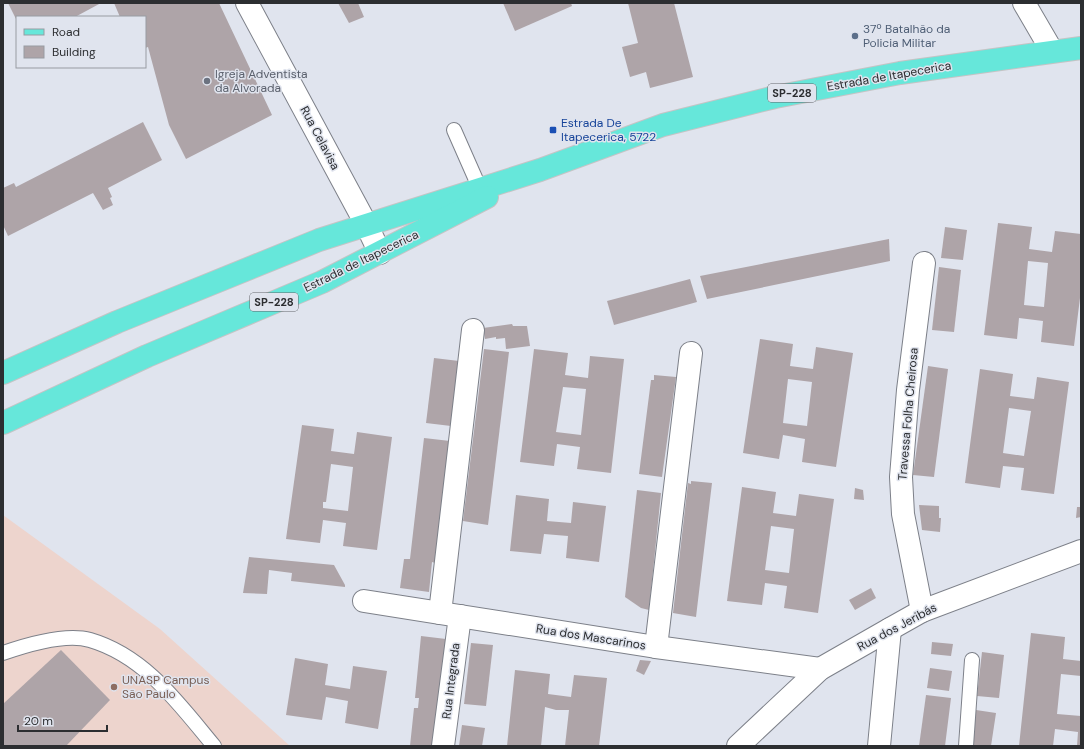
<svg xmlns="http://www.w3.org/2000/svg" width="1084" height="749" font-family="'DM Sans',sans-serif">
  <rect width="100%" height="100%" fill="#e0e4ee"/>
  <polygon fill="#edd4cd" points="3,515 160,629 290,746 3,746"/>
  <g fill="#aea4a8" fill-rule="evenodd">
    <polygon points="8,3 101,3 75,17 17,17 17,21"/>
    <polygon points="114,3 219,3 272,115 186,159 169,125 148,47 145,48 145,17 120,17"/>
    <polygon points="338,3 358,3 364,17 349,23"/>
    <polygon points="503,3 571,3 572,6 515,31"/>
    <polygon points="628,3 674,3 693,77 650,88 646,72 630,77 622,47 638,43"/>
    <polygon points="143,122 162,160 108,188 112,197 110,198 113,205 103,210 93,193 8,236 3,225 3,188 14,183 16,187"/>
    <path d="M 998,223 L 1032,227 L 1029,249 L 1052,252 L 1055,231 L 1081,234 L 1081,290 L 1074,346 L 1041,342 L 1043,321 L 1019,318 L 1017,339 L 984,335 ZM 1028,261 L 1048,263 L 1044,307 L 1024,305 Z"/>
    <polygon points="945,227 967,230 963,260 941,258"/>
    <polygon points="889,239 890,261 707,299 700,276"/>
    <polygon points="939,267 961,270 954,332 932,330"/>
    <polygon points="690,279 697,302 614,325 607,301"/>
    <polygon points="512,324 513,326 527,326 530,346 506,349 505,338 496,339 496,337 485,339 483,328"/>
    <path d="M 760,339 L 793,344 L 790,366 L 813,369 L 816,347 L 853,353 L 836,467 L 802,462 L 805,439 L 783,435 L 779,459 L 743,453 ZM 788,379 L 812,382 L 807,426 L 783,423 Z"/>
    <polygon points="484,349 509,352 488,525 463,521"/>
    <path d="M 534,349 L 568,353 L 565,375 L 588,378 L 590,356 L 624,359 L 611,473 L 577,469 L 580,447 L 557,444 L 554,466 L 520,462 ZM 563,387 L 586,389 L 581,435 L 556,432 Z"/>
    <polygon points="434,358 459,361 451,426 426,423"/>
    <polygon points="928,366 948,369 934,477 913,475"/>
    <path d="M 980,369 L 1013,374 L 1010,396 L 1034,399 L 1037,377 L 1069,382 L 1054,494 L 1021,490 L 1024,468 L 1003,466 L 1000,488 L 965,483 ZM 1009,408 L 1031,411 L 1024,456 L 1003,453 Z"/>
    <polygon points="654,375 676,377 662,477 639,474 651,380 654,380"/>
    <path d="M 302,425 L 334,429 L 331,451 L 354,454 L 357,432 L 392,437 L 377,550 L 343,546 L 346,523 L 323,520 L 320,543 L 286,539 ZM 331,464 L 353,467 L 348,511 L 323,508 L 323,502 L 326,502 Z"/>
    <polygon points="424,438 450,441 435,563 432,562 429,592 400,588 404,559 410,559"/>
    <polygon points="691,481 712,483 696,617 673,613 688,483 691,484"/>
    <path d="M 742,487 L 776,492 L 773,513 L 796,516 L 799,494 L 834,499 L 818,613 L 784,608 L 787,586 L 765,583 L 762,605 L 727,601 ZM 771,526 L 794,529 L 789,573 L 765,570 Z"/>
    <polygon points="855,488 863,490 864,500 854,499"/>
    <polygon points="637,490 661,493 649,610 641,608 625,597"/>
    <polygon points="516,495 549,499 547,521 571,523 573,502 606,506 599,562 566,558 568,536 544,534 541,554 510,551"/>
    <polygon points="919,505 939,506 939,518 941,518 940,532 922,530"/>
    <polygon points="1077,507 1081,507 1081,517 1076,518"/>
    <polygon points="249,557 334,565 345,585 345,587 291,581 292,573 269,570 267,594 243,593"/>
    <polygon points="871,588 876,598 855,610 849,600"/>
    <polygon points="1031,633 1065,637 1063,659 1081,661 1081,676 1061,674 1057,714 1081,716 1081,746 1077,746 1078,732 1055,729 1053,746 1019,746"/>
    <polygon points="421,636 446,639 436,746 410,746 414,708 418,708 419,698 415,698"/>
    <polygon points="932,642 953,644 951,656 931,654"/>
    <polygon points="471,643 493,645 486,706 464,704"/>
    <polygon points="61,650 110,700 66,746 3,746 3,704"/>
    <polygon points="982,652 1004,655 999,698 977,696"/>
    <polygon points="295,658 328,664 325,685 350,689 353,666 387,671 378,729 345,723 348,701 326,697 322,720 286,715"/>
    <polygon points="640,660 651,661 644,675 636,671"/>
    <polygon points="930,668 952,671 949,691 927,688"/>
    <polygon points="515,670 550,674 548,694 571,697 574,675 607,678 599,746 565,746 569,710 556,710 545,707 541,746 507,746"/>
    <polygon points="926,695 951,698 945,746 919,746"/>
    <polygon points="976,710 996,713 991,746 972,746"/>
    <polygon points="462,725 485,728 482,746 459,746"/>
  </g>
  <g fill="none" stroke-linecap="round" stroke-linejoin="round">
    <defs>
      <g id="service">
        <polyline points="454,130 480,189"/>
        <path d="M 3,653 C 26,645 66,633 90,640 C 145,656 179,704 214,746"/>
        <polyline points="966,746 972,660"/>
      </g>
      <g id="minor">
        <polyline points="247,3 366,224 380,253"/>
        <polyline points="1024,3 1052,51"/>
        <polyline points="364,601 656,647 820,669"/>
        <polyline points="922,611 903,514 901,477 908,390 924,263"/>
        <polyline points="440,613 473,330"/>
        <polyline points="656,647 691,353"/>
        <polyline points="443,746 460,616"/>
        <polyline points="738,746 820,669 890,629 922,611 1081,551"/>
        <polyline points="879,746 890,629"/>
      </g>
      <g id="primary">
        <polyline points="3,373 117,322 319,240 540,170 663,125 775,97 900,73 1081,48"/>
        <polyline points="3,423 147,356 322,282 487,197"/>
      </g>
    </defs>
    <use href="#service" stroke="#7d8089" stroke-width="16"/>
    <use href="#minor" stroke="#7d8089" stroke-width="24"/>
    <use href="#primary" stroke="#c4c4c5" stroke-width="24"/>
    <use href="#service" stroke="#fff" stroke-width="14"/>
    <use href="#minor" stroke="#fff" stroke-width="22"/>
    <use href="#primary" stroke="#66e7da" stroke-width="22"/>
  </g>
  <circle fill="#5c6f8a" stroke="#e0e4ee" stroke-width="1.5" cx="855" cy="36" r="4"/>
  <circle fill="#6b7280" stroke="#e0e4ee" stroke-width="1.5" cx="207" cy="81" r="4"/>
  <rect fill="#1a4fb4" stroke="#e0e4ee" stroke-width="1.5" x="549" y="126" width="8" height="8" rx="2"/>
  <circle fill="#8d6e63" stroke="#e0e4ee" stroke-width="1.5" cx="114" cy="687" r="4"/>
  <g text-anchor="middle" stroke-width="3" stroke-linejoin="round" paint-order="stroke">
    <g fill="#e0e4ee" stroke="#62656a" stroke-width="1">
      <rect x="768" y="84" width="48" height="18" rx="3"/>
      <rect x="250" y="293" width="48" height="18" rx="3"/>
    </g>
    <g font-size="11" font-weight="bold" fill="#2c2e31">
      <text x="792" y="97">SP-228</text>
      <text x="274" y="306">SP-228</text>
    </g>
    <g font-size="12" fill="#4e5e75" stroke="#e0e4ee" text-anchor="start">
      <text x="863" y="33">37º Batalhão da<tspan x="863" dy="14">Policia Militar</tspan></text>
    </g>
    <g font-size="12" fill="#5b616d" stroke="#e0e4ee" text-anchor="start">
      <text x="215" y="78">Igreja Adventista<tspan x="215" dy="14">da Alvorada</tspan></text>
    </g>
    <g font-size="12" fill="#2c2e31" stroke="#e0e4ee">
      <text transform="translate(889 76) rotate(-10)" y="4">Estrada de Itapecerica</text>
      <text transform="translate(320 138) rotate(62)" y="4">Rua Celavisa</text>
      <text transform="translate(361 261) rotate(-26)" y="4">Estrada de Itapecerica</text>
      <text transform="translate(908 414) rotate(-85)" y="4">Travessa Folha Cheirosa</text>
      <text transform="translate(897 627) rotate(-28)" y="4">Rua dos Jeribás</text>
      <text transform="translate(591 637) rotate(9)" y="4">Rua dos Mascarinos</text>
      <text transform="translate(451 681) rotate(-83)" y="4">Rua Integrada</text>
    </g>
    <g font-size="12" fill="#164399" stroke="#e0e4ee" text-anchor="start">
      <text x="561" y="127">Estrada De<tspan x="561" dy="14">Itapecerica, 5722</tspan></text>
    </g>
    <g font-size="12" fill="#785e54" stroke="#e0e4ee" text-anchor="start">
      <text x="122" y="684">UNASP Campus<tspan x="122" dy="14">São Paulo</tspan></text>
    </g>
  </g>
  <rect width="1084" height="749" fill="none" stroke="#2c2e31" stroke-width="8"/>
  <rect x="16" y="16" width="130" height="52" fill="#e0e4ee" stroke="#989ba2"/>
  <rect x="24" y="29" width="20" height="6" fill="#66e7da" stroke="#989ba2"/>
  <text x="52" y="36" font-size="12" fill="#2c2e31">Road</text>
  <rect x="24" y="46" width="20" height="12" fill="#aea4a8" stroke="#989ba2"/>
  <text x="52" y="56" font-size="12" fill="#2c2e31">Building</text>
  <path d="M18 725v6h89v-6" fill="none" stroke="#2c2e31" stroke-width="2"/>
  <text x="24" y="725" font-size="12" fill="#2c2e31" stroke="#e0e4ee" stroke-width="3" paint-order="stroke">20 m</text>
</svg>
